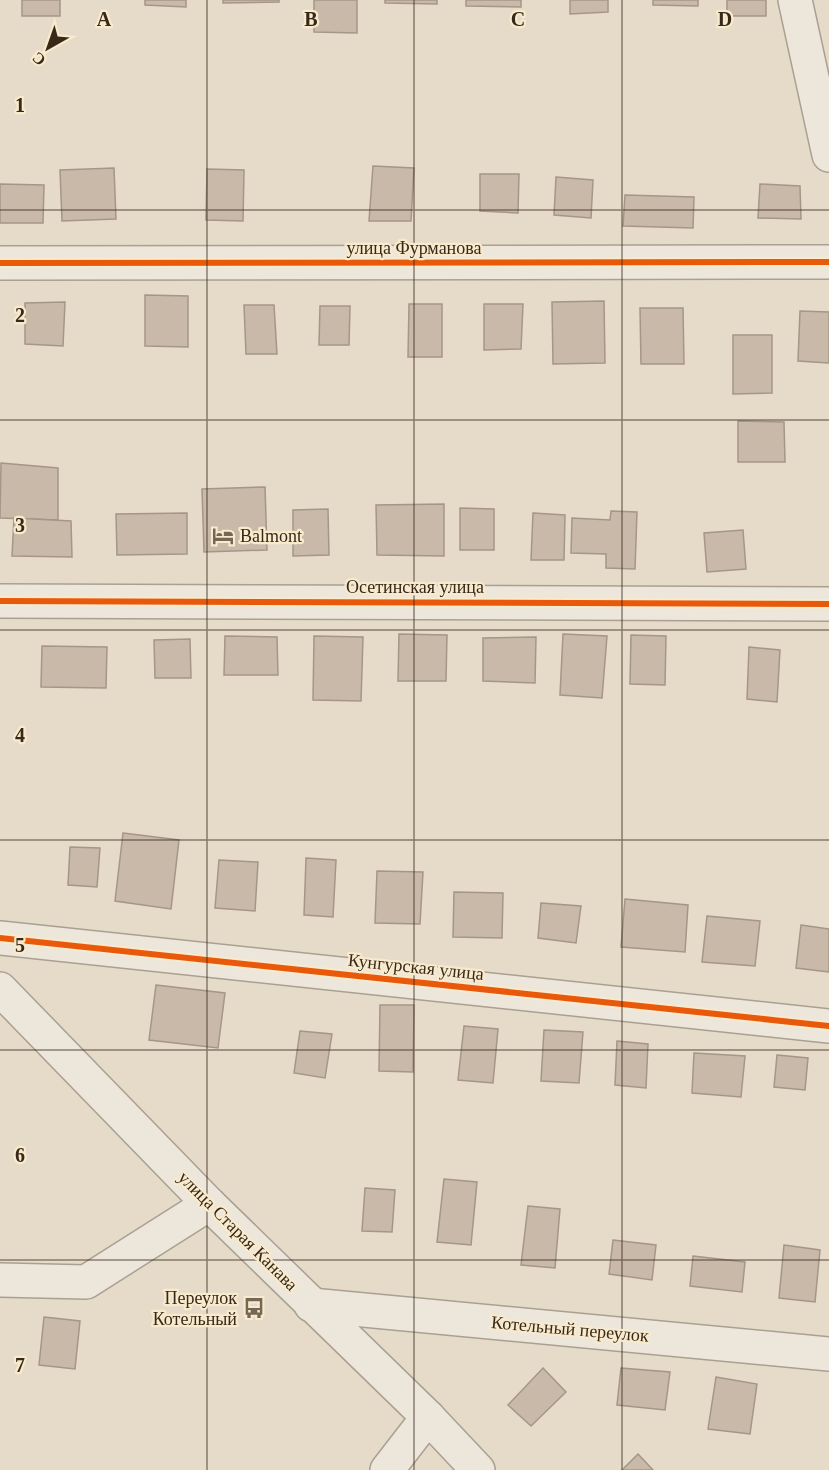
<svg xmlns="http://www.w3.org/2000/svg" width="829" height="1470" font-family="'Times New Roman',serif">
  <rect width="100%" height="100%" fill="#e5dbc8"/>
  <g fill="#c9b9a9" stroke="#a59688" stroke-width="1.5">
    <rect x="22" y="0" width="38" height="16"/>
    <polygon points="145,0 186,0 186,7 145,5"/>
    <polygon points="223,0 279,0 279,2 223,3"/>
    <polygon points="314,0 357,0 357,33 314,32"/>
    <polygon points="385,0 437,0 437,4 385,3"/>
    <polygon points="466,0 521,0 521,7 466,6"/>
    <polygon points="570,0 608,0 608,12 570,14"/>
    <polygon points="653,0 698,0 698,6 653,5"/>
    <rect x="727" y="0" width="39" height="16"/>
    <polygon points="373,166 414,168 411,221 369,221"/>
    <polygon points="114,168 116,219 62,221 60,170"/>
    <polygon points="207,169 244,170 243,221 206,220"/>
    <polygon points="480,174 519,174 518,213 480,211"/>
    <polygon points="556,177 593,180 591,218 554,215"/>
    <polygon points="0,184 44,185 43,223 0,223"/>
    <polygon points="760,184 800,186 801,219 758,218"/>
    <polygon points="625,195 694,197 693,228 623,226"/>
    <polygon points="145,295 188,296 188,347 145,346"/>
    <polygon points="604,301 605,363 553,364 552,302"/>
    <polygon points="65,302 63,346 25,344 25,303"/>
    <polygon points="409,304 442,304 442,357 408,357"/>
    <polygon points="484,304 523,304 521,349 484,350"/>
    <polygon points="244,305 274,305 277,354 246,354"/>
    <polygon points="320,306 350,306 349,345 319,345"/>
    <polygon points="640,308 683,308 684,364 641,364"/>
    <polygon points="800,311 829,312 829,363 798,361"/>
    <polygon points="733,335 772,335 772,393 733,394"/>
    <polygon points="738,421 784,422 785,462 738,462"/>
    <polygon points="1,463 58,468 58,520 0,518"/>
    <polygon points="265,487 267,550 204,552 202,489"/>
    <polygon points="444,504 444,556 377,555 376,505"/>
    <polygon points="460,508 494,509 494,550 460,550"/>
    <polygon points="328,509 329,555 293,556 293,510"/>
    <polygon points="611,511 637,512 635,569 606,568 606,554 571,553 572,518 610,520"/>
    <polygon points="187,513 187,554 117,555 116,514"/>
    <polygon points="533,513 565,515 564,560 531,560"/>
    <polygon points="14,518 71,521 72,557 12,556"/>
    <polygon points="743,530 746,569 707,572 704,533"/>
    <polygon points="399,634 447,635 446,681 398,681"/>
    <polygon points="563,634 607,636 602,698 560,695"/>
    <polygon points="631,635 666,636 665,685 630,684"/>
    <polygon points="225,636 277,637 278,675 224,675"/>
    <polygon points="314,636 363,637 361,701 313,700"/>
    <polygon points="536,637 535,683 483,681 483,638"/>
    <polygon points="190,639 191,678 155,678 154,640"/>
    <polygon points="42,646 107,647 106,688 41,687"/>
    <polygon points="749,647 780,650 777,702 747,699"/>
    <polygon points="123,833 179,840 171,909 115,901"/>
    <polygon points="70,847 100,848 97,887 68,885"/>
    <polygon points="306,858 336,860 333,917 304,915"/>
    <polygon points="219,860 258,862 255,911 215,908"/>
    <polygon points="377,871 423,872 420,924 375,923"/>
    <polygon points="454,892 503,893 502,938 453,937"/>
    <polygon points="625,899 688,905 685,952 621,947"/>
    <polygon points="541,903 581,906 576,943 538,938"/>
    <polygon points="707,916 760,921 755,966 702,962"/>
    <polygon points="801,925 829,929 829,972 796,968"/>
    <polygon points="156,985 225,993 218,1048 149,1040"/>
    <polygon points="380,1005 414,1005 413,1072 379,1071"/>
    <polygon points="464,1026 498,1029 493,1083 458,1080"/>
    <polygon points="544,1030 583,1032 579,1083 541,1081"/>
    <polygon points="300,1031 332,1034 325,1078 294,1073"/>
    <polygon points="617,1041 648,1044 646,1088 615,1085"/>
    <polygon points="694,1053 745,1056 741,1097 692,1093"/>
    <polygon points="777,1055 808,1058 805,1090 774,1087"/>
    <polygon points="444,1179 477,1182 471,1245 437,1242"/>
    <polygon points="365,1188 395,1190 392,1232 362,1231"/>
    <polygon points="528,1206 560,1209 555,1268 521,1265"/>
    <polygon points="613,1240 656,1245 652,1280 609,1274"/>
    <polygon points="784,1245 820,1250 815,1302 779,1298"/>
    <polygon points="693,1256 745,1262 742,1292 690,1286"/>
    <polygon points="44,1317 80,1321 75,1369 39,1365"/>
    <polygon points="543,1368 566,1392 531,1426 508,1405"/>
    <polygon points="621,1368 670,1372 665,1410 617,1405"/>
    <polygon points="716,1377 757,1384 750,1434 708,1429"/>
    <polygon points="638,1454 653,1470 622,1470"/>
  </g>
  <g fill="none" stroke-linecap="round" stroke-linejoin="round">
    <defs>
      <g id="minor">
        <polyline points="795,0 829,155"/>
        <polyline points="0,263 829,262"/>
        <polyline points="0,601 829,604"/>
        <polyline points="0,938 829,1026"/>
        <polyline points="0,989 209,1204 428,1417 478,1470"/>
        <polyline points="0,1280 86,1282 209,1204"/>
        <polyline points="311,1305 829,1354"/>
        <polyline points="387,1470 428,1417"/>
      </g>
    </defs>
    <use href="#minor" stroke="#a9a092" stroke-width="36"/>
    <use href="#minor" stroke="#ede6db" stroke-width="33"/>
    <defs>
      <g id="cycleway">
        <polyline points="0,263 829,262"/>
        <polyline points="0,601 829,604"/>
        <polyline points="0,938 829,1026"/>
      </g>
    </defs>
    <use href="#cycleway" stroke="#f8eacd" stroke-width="10"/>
    <use href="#cycleway" stroke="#e8590c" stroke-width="6"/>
  </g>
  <path fill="none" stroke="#38281a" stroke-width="1.5" stroke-opacity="0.55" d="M 207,0 L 207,1470M 414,0 L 414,1470M 622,0 L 622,1470M 0,210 L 829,210M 0,420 L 829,420M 0,630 L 829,630M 0,840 L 829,840M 0,1050 L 829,1050M 0,1260 L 829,1260"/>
  <defs>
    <symbol id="hotel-bare" viewBox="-9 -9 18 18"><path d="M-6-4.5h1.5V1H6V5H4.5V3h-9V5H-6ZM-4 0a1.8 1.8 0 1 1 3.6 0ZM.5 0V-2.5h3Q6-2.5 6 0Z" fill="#756757" stroke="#f8eacd" stroke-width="2.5" paint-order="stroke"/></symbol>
    <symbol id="bus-bare" viewBox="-9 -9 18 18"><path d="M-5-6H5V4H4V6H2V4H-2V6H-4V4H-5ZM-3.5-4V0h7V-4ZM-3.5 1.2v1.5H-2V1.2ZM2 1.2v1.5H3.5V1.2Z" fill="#756757" stroke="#f8eacd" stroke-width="2.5" paint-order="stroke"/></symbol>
  </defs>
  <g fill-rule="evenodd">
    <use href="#hotel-bare" x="208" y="521" width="30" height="30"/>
    <use href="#bus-bare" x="239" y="1293" width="30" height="30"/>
  </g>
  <g text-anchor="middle" stroke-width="4.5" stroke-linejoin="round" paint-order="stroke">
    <g font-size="18" fill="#38281a" stroke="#f8eacd">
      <text x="414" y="254">улица Фурманова</text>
      <text x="415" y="593">Осетинская улица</text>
      <text transform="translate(416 967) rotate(6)" y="6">Кунгурская улица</text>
      <text transform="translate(238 1231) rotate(45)" y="6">улица Старая Канава</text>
      <text transform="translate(570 1329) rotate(5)" y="6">Котельный переулок</text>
    </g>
    <g font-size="18" fill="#38281a" stroke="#f8eacd" text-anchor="start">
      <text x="240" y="542">Balmont</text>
      <text x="237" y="1304" text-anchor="end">Переулок<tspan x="237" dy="21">Котельный</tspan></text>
    </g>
  </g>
  <g font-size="20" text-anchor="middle" font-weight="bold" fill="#38281a" stroke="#f8eacd" stroke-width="4.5" stroke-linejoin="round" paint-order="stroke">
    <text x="104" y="26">A</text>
    <text x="311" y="26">B</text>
    <text x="518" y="26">C</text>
    <text x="725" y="26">D</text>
    <text x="20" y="112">1</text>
    <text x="20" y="322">2</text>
    <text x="20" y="532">3</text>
    <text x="20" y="742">4</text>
    <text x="20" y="952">5</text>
    <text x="20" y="1162">6</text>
    <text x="20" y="1372">7</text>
  </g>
  <g transform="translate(48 48) rotate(220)" stroke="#f8eacd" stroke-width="4.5" paint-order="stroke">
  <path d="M0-4.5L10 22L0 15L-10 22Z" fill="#38281a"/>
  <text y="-9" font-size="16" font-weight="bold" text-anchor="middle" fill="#38281a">С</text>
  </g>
</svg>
